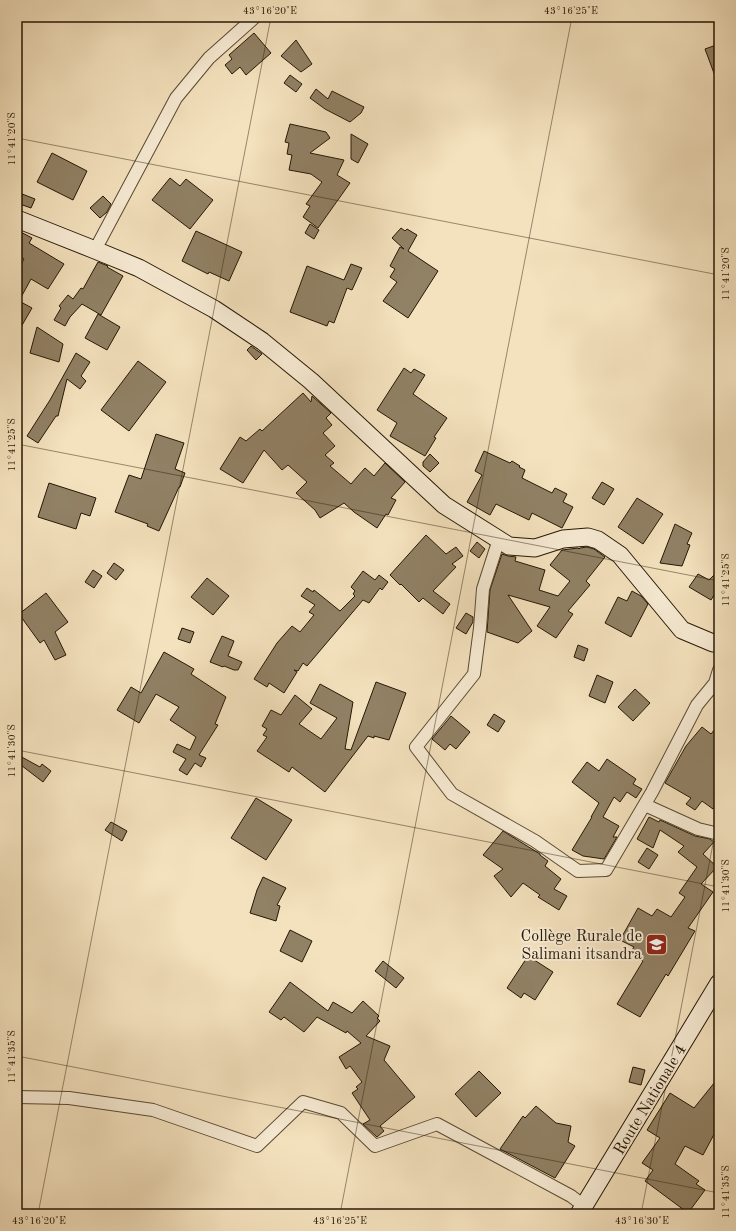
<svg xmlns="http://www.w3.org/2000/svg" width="736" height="1231" font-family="'Old Standard TT',serif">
  <rect width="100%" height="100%" fill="#f4e2be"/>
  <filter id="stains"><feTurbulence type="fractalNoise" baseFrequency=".005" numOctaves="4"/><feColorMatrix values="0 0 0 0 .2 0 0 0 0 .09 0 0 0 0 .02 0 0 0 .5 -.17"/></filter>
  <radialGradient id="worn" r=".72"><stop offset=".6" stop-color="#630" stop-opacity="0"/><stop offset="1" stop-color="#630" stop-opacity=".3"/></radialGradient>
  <g fill="#918165" stroke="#251704">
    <polygon points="254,33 271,53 246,75 240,67 232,74 225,65 232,59 229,55"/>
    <polygon points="296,40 312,64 301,72 281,56"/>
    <polygon points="719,44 719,84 718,84 705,49"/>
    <polygon points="290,75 302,84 296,92 284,83"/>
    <polygon points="316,89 328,99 332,91 364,107 361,113 350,122 325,109 310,98"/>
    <polygon points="290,124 326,132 330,138 310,153 344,160 337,175 350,183 318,228 303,217 310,206 306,204 322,182 311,174 289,170 292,155 287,154 289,143 285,142"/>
    <polygon points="351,134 368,144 358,163 351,159"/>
    <polygon points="52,153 87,171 73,200 37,182"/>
    <polygon points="170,178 180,186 186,179 213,200 190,229 152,200"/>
    <polygon points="17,192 35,199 31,208 17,203"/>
    <polygon points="103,196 111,204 107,212 100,218 90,208"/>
    <polygon points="310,224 319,230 314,239 305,233"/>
    <polygon points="401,228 405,231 407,229 417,235 408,251 438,271 408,318 383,301 397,282 390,277 395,269 390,266 400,247 404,249 392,238"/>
    <polygon points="17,230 32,238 29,243 64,264 48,289 31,279 19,301 32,308 17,334 17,271 24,259 17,255"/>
    <polygon points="196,231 242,252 229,281 209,272 208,274 182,261"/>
    <polygon points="98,262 108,266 107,267 123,276 101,315 82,304 70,317 65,326 54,320 61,308 59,306 68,295 73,299 81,288 83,289"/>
    <polygon points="351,264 362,268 352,290 347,288 334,323 329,321 327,326 290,312 307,266 344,280"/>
    <polygon points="98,314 120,327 107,350 85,338"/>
    <polygon points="37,327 63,344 59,362 30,353"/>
    <polygon points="251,346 262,354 256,360 247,350"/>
    <polygon points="76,353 90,362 81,376 86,381 80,389 67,379 58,416 56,416 38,443 27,436 50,400"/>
    <polygon points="138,361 166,382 129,431 101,410"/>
    <polygon points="404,368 411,373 414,369 425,375 413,394 447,418 434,437 436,438 425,456 390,436 397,423 377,410"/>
    <polygon points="303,393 311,402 312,396 331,413 326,418 332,425 323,433 335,446 325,455 334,463 330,466 351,484 365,468 374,476 385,463 405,482 391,498 396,500 388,515 386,514 377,528 354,512 344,503 320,518 315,510 296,493 307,482 288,465 282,470 264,450 243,483 220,469 240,437 246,441 260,429 262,431"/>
    <polygon points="156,434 184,443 175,469 185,473 180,487 179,487 159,531 147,526 148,524 115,512 129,475 141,479"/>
    <polygon points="484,451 510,463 512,461 520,466 519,467 525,470 522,478 552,493 555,488 567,494 563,502 573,507 562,528 532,513 529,520 496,504 490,515 467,502 482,475 475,471"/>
    <polygon points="430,454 439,463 430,472 423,466 423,462"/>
    <polygon points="602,482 614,489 604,505 592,498"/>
    <polygon points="49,483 96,498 90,516 81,513 76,529 38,517"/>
    <polygon points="637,498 663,514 643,544 618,527"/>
    <polygon points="675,524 692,533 687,544 690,545 682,566 660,563"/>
    <polygon points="426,535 446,554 456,547 463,556 452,564 456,567 433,591 450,604 443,614 423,598 419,602 401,584 400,585 390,575"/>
    <polygon points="477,542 485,549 479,558 470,551"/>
    <polygon points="587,547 594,549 605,557 586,581 590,585 568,611 573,614 556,638 537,626 550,607 508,595 532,631 518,643 487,632 490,590 502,554 508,556 516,557 515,561 545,570 539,590 558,596 570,581 550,565 562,550 578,548 579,549 580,548"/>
    <polygon points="114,563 124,570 116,580 107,573"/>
    <polygon points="93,570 102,576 94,588 85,582"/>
    <polygon points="719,570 719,587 711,600 689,587 698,574 709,580"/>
    <polygon points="363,571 375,580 379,575 388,582 382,590 380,588 369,603 363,600 307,666 303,663 298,671 294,670 297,672 284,693 269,683 267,687 254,679 277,643 292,626 300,632 314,615 309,612 315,605 301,596 307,588 313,592 314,590 340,611 355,596 353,594 355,591 351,587"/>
    <polygon points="207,578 229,596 213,615 191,597"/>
    <polygon points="632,591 641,596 648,604 631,637 605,623 618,597 627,601"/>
    <polygon points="46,593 68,622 55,632 66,655 55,660 44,640 40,643 19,614"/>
    <polygon points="466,613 473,617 473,622 466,634 456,628"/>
    <polygon points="182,628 194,632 190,643 178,639"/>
    <polygon points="222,636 234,641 228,656 242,662 238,670 234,670 224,666 223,667 210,662"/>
    <polygon points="578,645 588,649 584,661 574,657"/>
    <polygon points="164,652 194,669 191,674 226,697 215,724 218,725 199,755 206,758 201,767 195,763 187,775 179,770 186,759 173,752 177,744 190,750 196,737 170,720 179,707 156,694 139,723 117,710 131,687 141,693"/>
    <polygon points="597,675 613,682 605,703 589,696"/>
    <polygon points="376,682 406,693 389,740 374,736 374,738 368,736 325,792 292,767 289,772 257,751 267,737 263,735 267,729 262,726 271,710 281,715 295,695 312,709 299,724 321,739 337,718 310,703 320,684 353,702 345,749 351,750"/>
    <polygon points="635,689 650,703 633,721 618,707"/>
    <polygon points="494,714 505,721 498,732 487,725"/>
    <polygon points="451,716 470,732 456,749 450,744 445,750 432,739"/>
    <polygon points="719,724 719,800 713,809 702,801 695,810 686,804 691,798 665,783 686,746 702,727 711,734"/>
    <polygon points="18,755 40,767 42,764 51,771 43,782 17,762"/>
    <polygon points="607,759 636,779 633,784 642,789 636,798 627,792 620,802 614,797 603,817 619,826 613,837 617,837 604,859 583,856 572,850 592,817 591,817 599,803 572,782 587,762 599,771"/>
    <polygon points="256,798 292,820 266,860 231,838"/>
    <polygon points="649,817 659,822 660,820 695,836 710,839 714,842 703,854 717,867 701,884 713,892 688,928 695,931 668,976 666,974 640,1017 617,1004 643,961 630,953 634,947 620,940 638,908 652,916 657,909 671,917 685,897 679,893 697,867 678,852 684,846 660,830 653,848 637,839"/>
    <polygon points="111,822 127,831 122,841 105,830"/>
    <polygon points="503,831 540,854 540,855 548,861 545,866 561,879 554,889 567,896 559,910 538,897 540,895 523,883 511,897 494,876 503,869 483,855"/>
    <polygon points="647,848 658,855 649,869 638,862"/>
    <polygon points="263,877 286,888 277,905 280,906 276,921 250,913 257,890"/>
    <polygon points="290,930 312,941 302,962 280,951"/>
    <polygon points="528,956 553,972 535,1000 524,993 521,998 507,988"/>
    <polygon points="383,961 404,978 396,988 375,971"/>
    <polygon points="290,982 328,1011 333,1002 352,1013 363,1001 379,1016 377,1018 380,1021 366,1036 390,1046 384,1060 415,1097 380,1126 384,1131 377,1137 363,1124 370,1120 352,1093 358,1089 356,1087 362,1082 350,1066 346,1069 339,1057 361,1043 347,1031 346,1033 317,1017 304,1032 284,1017 281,1020 269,1012"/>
    <polygon points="633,1067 645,1070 641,1085 629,1082"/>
    <polygon points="479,1071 501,1093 476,1117 455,1094"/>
    <polygon points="719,1077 719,1125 703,1155 685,1146 675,1164 699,1181 696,1184 705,1190 688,1213 645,1181 653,1170 642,1163 660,1138 647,1130 670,1093 694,1108"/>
    <polygon points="536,1106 556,1123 571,1126 568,1142 575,1146 555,1178 500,1149 523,1116 525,1118"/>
  </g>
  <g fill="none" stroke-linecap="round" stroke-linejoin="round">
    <defs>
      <g id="street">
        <polyline points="95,250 176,98 209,58 255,17"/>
        <polyline points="499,539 483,589 480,628 474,674 416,747 452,794 535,841 578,871 606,870 652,792 697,705 715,683 719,670"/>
        <polyline points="645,805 698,829 719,834"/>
        <polyline points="17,1097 69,1098 153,1110 257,1146 303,1102 341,1113 375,1146 437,1124 571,1196 584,1206"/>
      </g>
      <g id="secondary">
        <polyline points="17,219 95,250 139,268 214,309 262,341 311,381 444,505 509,546 535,548 563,539 588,537 598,540 620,555 682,630 713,643 719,643"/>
        <polyline points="579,1214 719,983"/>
      </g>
    </defs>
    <use href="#street" stroke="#594a32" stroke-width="14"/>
    <use href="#secondary" stroke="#251704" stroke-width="19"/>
    <use href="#street" stroke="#f8ecd5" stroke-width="12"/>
    <use href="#secondary" stroke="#f8ecd5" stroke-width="17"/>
  </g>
  <path fill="none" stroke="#251704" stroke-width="1" stroke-opacity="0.45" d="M 17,138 L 719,275M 17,444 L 719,581M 17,750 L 719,887M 17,1056 L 719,1193M 38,1214 L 271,17M 340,1214 L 572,17M 641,1214 L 719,813"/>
  <defs>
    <symbol id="school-square" viewBox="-11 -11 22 22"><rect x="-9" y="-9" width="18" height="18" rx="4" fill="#8f2418" stroke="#f8ecd5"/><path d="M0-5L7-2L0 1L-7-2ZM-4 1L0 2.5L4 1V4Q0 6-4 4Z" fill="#fff"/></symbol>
  </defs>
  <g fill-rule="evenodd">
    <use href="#school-square" x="644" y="932" width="25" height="25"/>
  </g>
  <g text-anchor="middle" stroke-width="4" stroke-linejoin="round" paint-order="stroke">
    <g font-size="16" fill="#251704" stroke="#f8ecd5" text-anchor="end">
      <text x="642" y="941">Collège Rurale de<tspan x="642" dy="18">Salimani itsandra</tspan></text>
    </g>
    <g font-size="16" fill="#251704" stroke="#f8ecd5">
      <text transform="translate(649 1099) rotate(-59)" y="6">Route Nationale 4</text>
    </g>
  </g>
  <rect width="736" height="1231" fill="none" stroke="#f4e2be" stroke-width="44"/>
  <rect x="22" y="22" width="692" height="1187" fill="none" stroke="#251704" stroke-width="1.5"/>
  <g font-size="10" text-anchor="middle" fill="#251704">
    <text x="270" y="14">43°16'20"E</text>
    <text x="571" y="14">43°16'25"E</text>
    <text transform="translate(11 139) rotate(-90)" y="4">11°41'20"S</text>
    <text transform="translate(725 274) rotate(-90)" y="4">11°41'20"S</text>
    <text transform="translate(11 445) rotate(-90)" y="4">11°41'25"S</text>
    <text transform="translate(725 580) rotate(-90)" y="4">11°41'25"S</text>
    <text transform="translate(11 751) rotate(-90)" y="4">11°41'30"S</text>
    <text transform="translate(725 886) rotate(-90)" y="4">11°41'30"S</text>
    <text transform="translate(11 1057) rotate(-90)" y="4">11°41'35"S</text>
    <text transform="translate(725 1192) rotate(-90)" y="4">11°41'35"S</text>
    <text x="39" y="1224">43°16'20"E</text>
    <text x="340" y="1224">43°16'25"E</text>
    <text x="642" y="1224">43°16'30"E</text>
  </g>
  <rect width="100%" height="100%" filter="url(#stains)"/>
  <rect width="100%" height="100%" fill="url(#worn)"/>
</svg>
